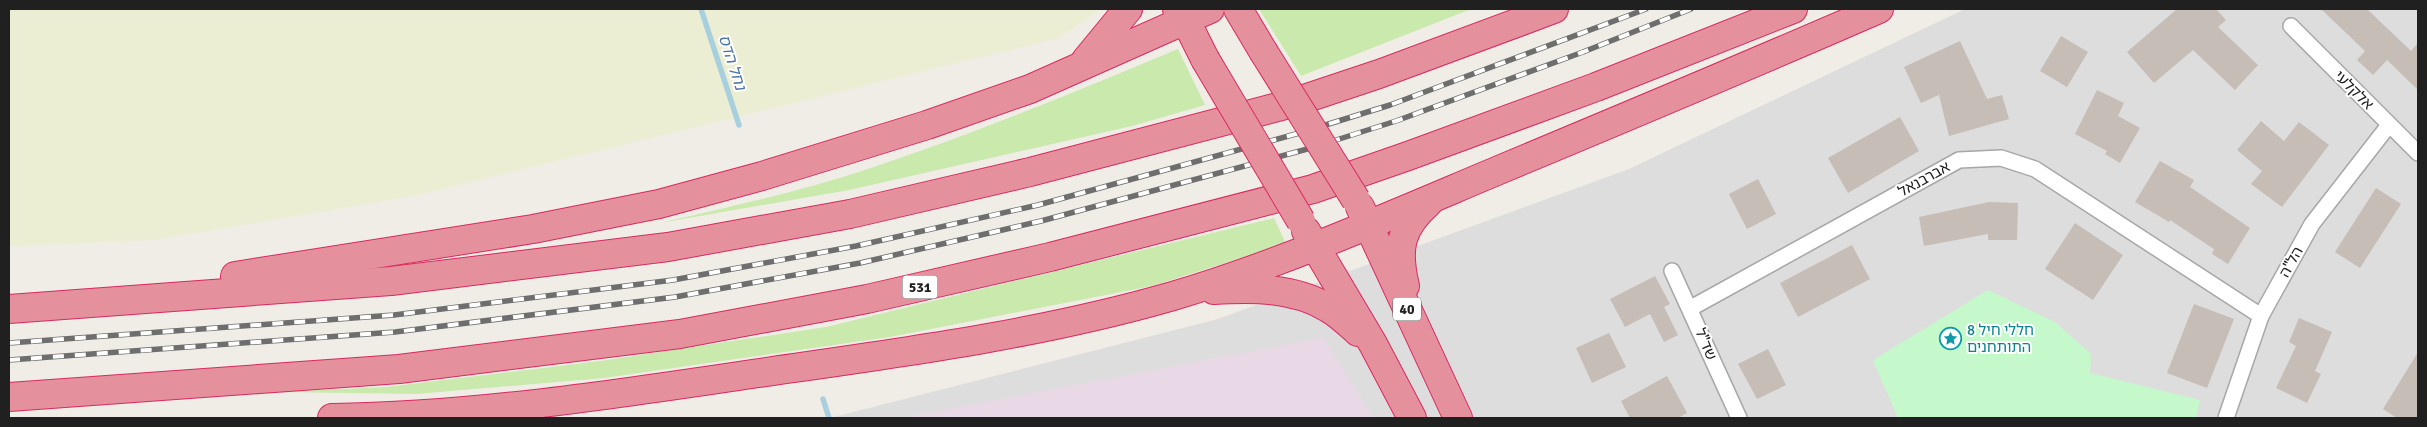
<svg xmlns="http://www.w3.org/2000/svg" width="2427" height="427" font-family="Signika,'Noto Sans Hebrew',sans-serif">
  <rect width="100%" height="100%" fill="#f0ede6"/>
  <polygon fill="#dedddd" points="1965,9 2418,9 2418,418 830,418 1218,319 1629,169"/>
  <polygon fill="#e9d8e5" points="1324,338 1373,418 902,418 1323,338"/>
  <polygon fill="#ebeed2" points="9,9 1101,9 1059,38 413,196 154,240 9,246"/>
  <g fill="#c9e9ad">
    <polygon points="1259,9 1471,9 1301,76"/>
    <path d="M 1178,49 L 1205,105 L 1132,126 L 849,190 L 660,223 C 729,207 798,192 865,170 C 971,135 1075,92 1178,49 Z"/>
    <polygon points="1274,218 1286,244 1152,286 890,337 604,378 416,394 279,392 386,387 600,361 826,327"/>
  </g>
  <polygon fill="#c5f8ca" points="1988,290 2055,322 2091,354 2090,373 2200,400 2196,418 1898,418 1873,360"/>
  <g fill="none" stroke-linecap="round" stroke-linejoin="round">
    <g stroke="#a8cfdd" stroke-width="5.5">
      <polyline points="701,9 739,125"/>
      <polyline points="823,399 829,418"/>
    </g>
  </g>
  <g fill="#c5bdb6">
    <polygon points="2177,9 2216,9 2226,20 2218,27 2258,65 2235,90 2193,50 2154,83 2127,52"/>
    <polygon points="2321,9 2367,9 2411,51 2418,43 2418,90 2387,60 2373,75 2357,60 2365,51"/>
    <polygon points="2061,36 2088,52 2067,87 2040,71"/>
    <polygon points="1960,41 1987,99 2002,95 2009,119 1949,136 1939,95 1921,103 1904,67"/>
    <polygon points="2097,90 2124,103 2118,116 2140,128 2120,163 2105,154 2107,151 2075,134"/>
    <polygon points="1900,117 1919,151 1848,193 1828,158"/>
    <polygon points="2261,121 2284,141 2299,122 2329,145 2282,207 2251,184 2262,171 2237,150"/>
    <polygon points="2160,161 2194,180 2190,187 2250,228 2228,264 2212,254 2214,249 2170,220 2169,222 2135,202"/>
    <polygon points="1758,179 1776,214 1747,229 1729,194"/>
    <polygon points="2376,188 2401,204 2360,268 2335,252"/>
    <polygon points="1989,202 2018,203 2017,240 1988,240 1988,234 1924,246 1919,217"/>
    <polygon points="2075,223 2123,255 2093,300 2045,269"/>
    <polygon points="1852,245 1870,279 1798,317 1780,283"/>
    <polygon points="1655,276 1670,304 1664,307 1678,335 1664,342 1650,314 1625,327 1610,299"/>
    <polygon points="2194,304 2234,319 2207,388 2167,373"/>
    <polygon points="2299,318 2332,332 2315,371 2321,374 2307,403 2276,388 2296,346 2289,342"/>
    <polygon points="1609,333 1626,367 1592,383 1576,348"/>
    <polygon points="1768,349 1786,385 1757,399 1738,364"/>
    <polygon points="2418,352 2418,418 2397,418 2383,409"/>
    <polygon points="1667,376 1687,413 1678,418 1630,418 1621,401"/>
  </g>
  <g fill="none" stroke-linecap="round" stroke-linejoin="round">
    <defs>
      <g id="street">
        <polyline points="2291,26 2418,153"/>
        <polyline points="1672,271 1739,418"/>
        <polyline points="1691,308 1959,160 2001,158 2035,169 2261,316"/>
        <polyline points="2226,418 2261,316 2312,224 2389,125"/>
      </g>
      <g id="highway">
        <polyline points="1177,9 1185,19 1205,59"/>
        <polyline points="1238,9 1263,51"/>
        <polyline points="1086,60 1128,9"/>
        <polyline points="1360,207 1458,418"/>
        <polyline points="1306,231 1373,344 1412,418"/>
        <polyline points="235,276 533,229 659,204 762,176 927,125 1030,89 1210,9"/>
        <path d="M 1405,286 C 1396,248 1400,228 1429,202"/>
        <path d="M 1214,290 C 1252,288 1294,287 1328,308 C 1339,314 1349,324 1358,332"/>
        <polyline points="9,309 391,281 668,247 850,214 1030,172 1289,104 1379,74 1554,9"/>
        <polyline points="9,397 399,369 680,334 867,299 1050,257 1313,189 1408,156 1596,87 1793,9"/>
        <path d="M 332,418 C 475,416 617,394 759,373 C 898,353 1038,335 1173,296 C 1284,263 1392,215 1499,170 C 1626,117 1753,64 1879,9"/>
      </g>
    </defs>
    <use href="#street" stroke="#a7a7a7" stroke-width="18"/>
    <use href="#highway" stroke="#d82a60" stroke-width="30"/>
    <use href="#street" stroke="#fff" stroke-width="15"/>
    <use href="#highway" stroke="#e5909d" stroke-width="28"/>
    <defs>
      <g id="rail">
        <polyline points="9,343 394,315 673,280 856,246 1038,205 1303,132 1390,105 1646,9"/>
        <polyline points="9,360 395,332 675,297 860,263 1041,221 1311,148 1396,121 1583,52 1691,9"/>
      </g>
    </defs>
    <use href="#rail" stroke="#6e6e6e" stroke-width="5.5"/>
    <use href="#rail" stroke="#fff" stroke-width="4" stroke-dasharray="11" stroke-linecap="butt"/>
    <defs>
      <g id="highway-bridge">
        <polyline points="1263,51 1356,200"/>
        <polyline points="1205,59 1301,221"/>
      </g>
    </defs>
    <use href="#highway-bridge" stroke="#d82a60" stroke-width="30" stroke-linecap="butt"/>
    <use href="#highway-bridge" stroke="#e5909d" stroke-width="28"/>
  </g>
  <defs>
    <symbol id="sight-ring" viewBox="-11 -11 22 22"><circle r="9.5" fill="#fff" stroke="#0f9aa8" stroke-width="1.5"/><path d="M0-6L1.8-2.2L6-1.7L2.9 1.2L3.7 5.4L0 3.3L-3.7 5.4L-2.9 1.2L-6-1.7L-1.8-2.2Z" fill="#0f9aa8"/></symbol>
  </defs>
  <g fill-rule="evenodd">
    <use href="#sight-ring" x="1938" y="326" width="25" height="25"/>
  </g>
  <g text-anchor="middle" stroke-width="4" stroke-linejoin="round" paint-order="stroke">
    <g fill="#fff" stroke="#636363" stroke-width="1">
      <rect x="902.5" y="275.5" width="35" height="23" rx="4"/>
      <rect x="1393" y="297.5" width="28" height="23" rx="4"/>
    </g>
    <g font-size="14" font-weight="bold" fill="#202020">
      <text x="920" y="292">531</text>
      <text x="1407" y="314">40</text>
    </g>
    <g font-size="15" fill="#202020" stroke="#fff">
      <text transform="translate(2354 90) rotate(45)" y="5">אלקלעי</text>
      <text transform="translate(1924 179) rotate(-29)" y="5">אברבנאל</text>
      <text transform="translate(2291 262) rotate(-61)" y="5">הל"ה</text>
      <text transform="translate(1706 344) rotate(67)" y="5">שד"ל</text>
    </g>
    <g font-size="15" fill="#0d838f" stroke="#fff" text-anchor="start">
      <text x="1967" y="335">8 חללי חיל<tspan x="1967" dy="17">התותחנים</tspan></text>
    </g>
    <g font-size="16" font-style="italic" fill="#4a76a6" stroke="#fff">
      <text transform="translate(733 62) rotate(72)" y="6">נחל הדס</text>
    </g>
  </g>
  <rect width="2427" height="427" fill="none" stroke="#202020" stroke-width="20"/>
</svg>
